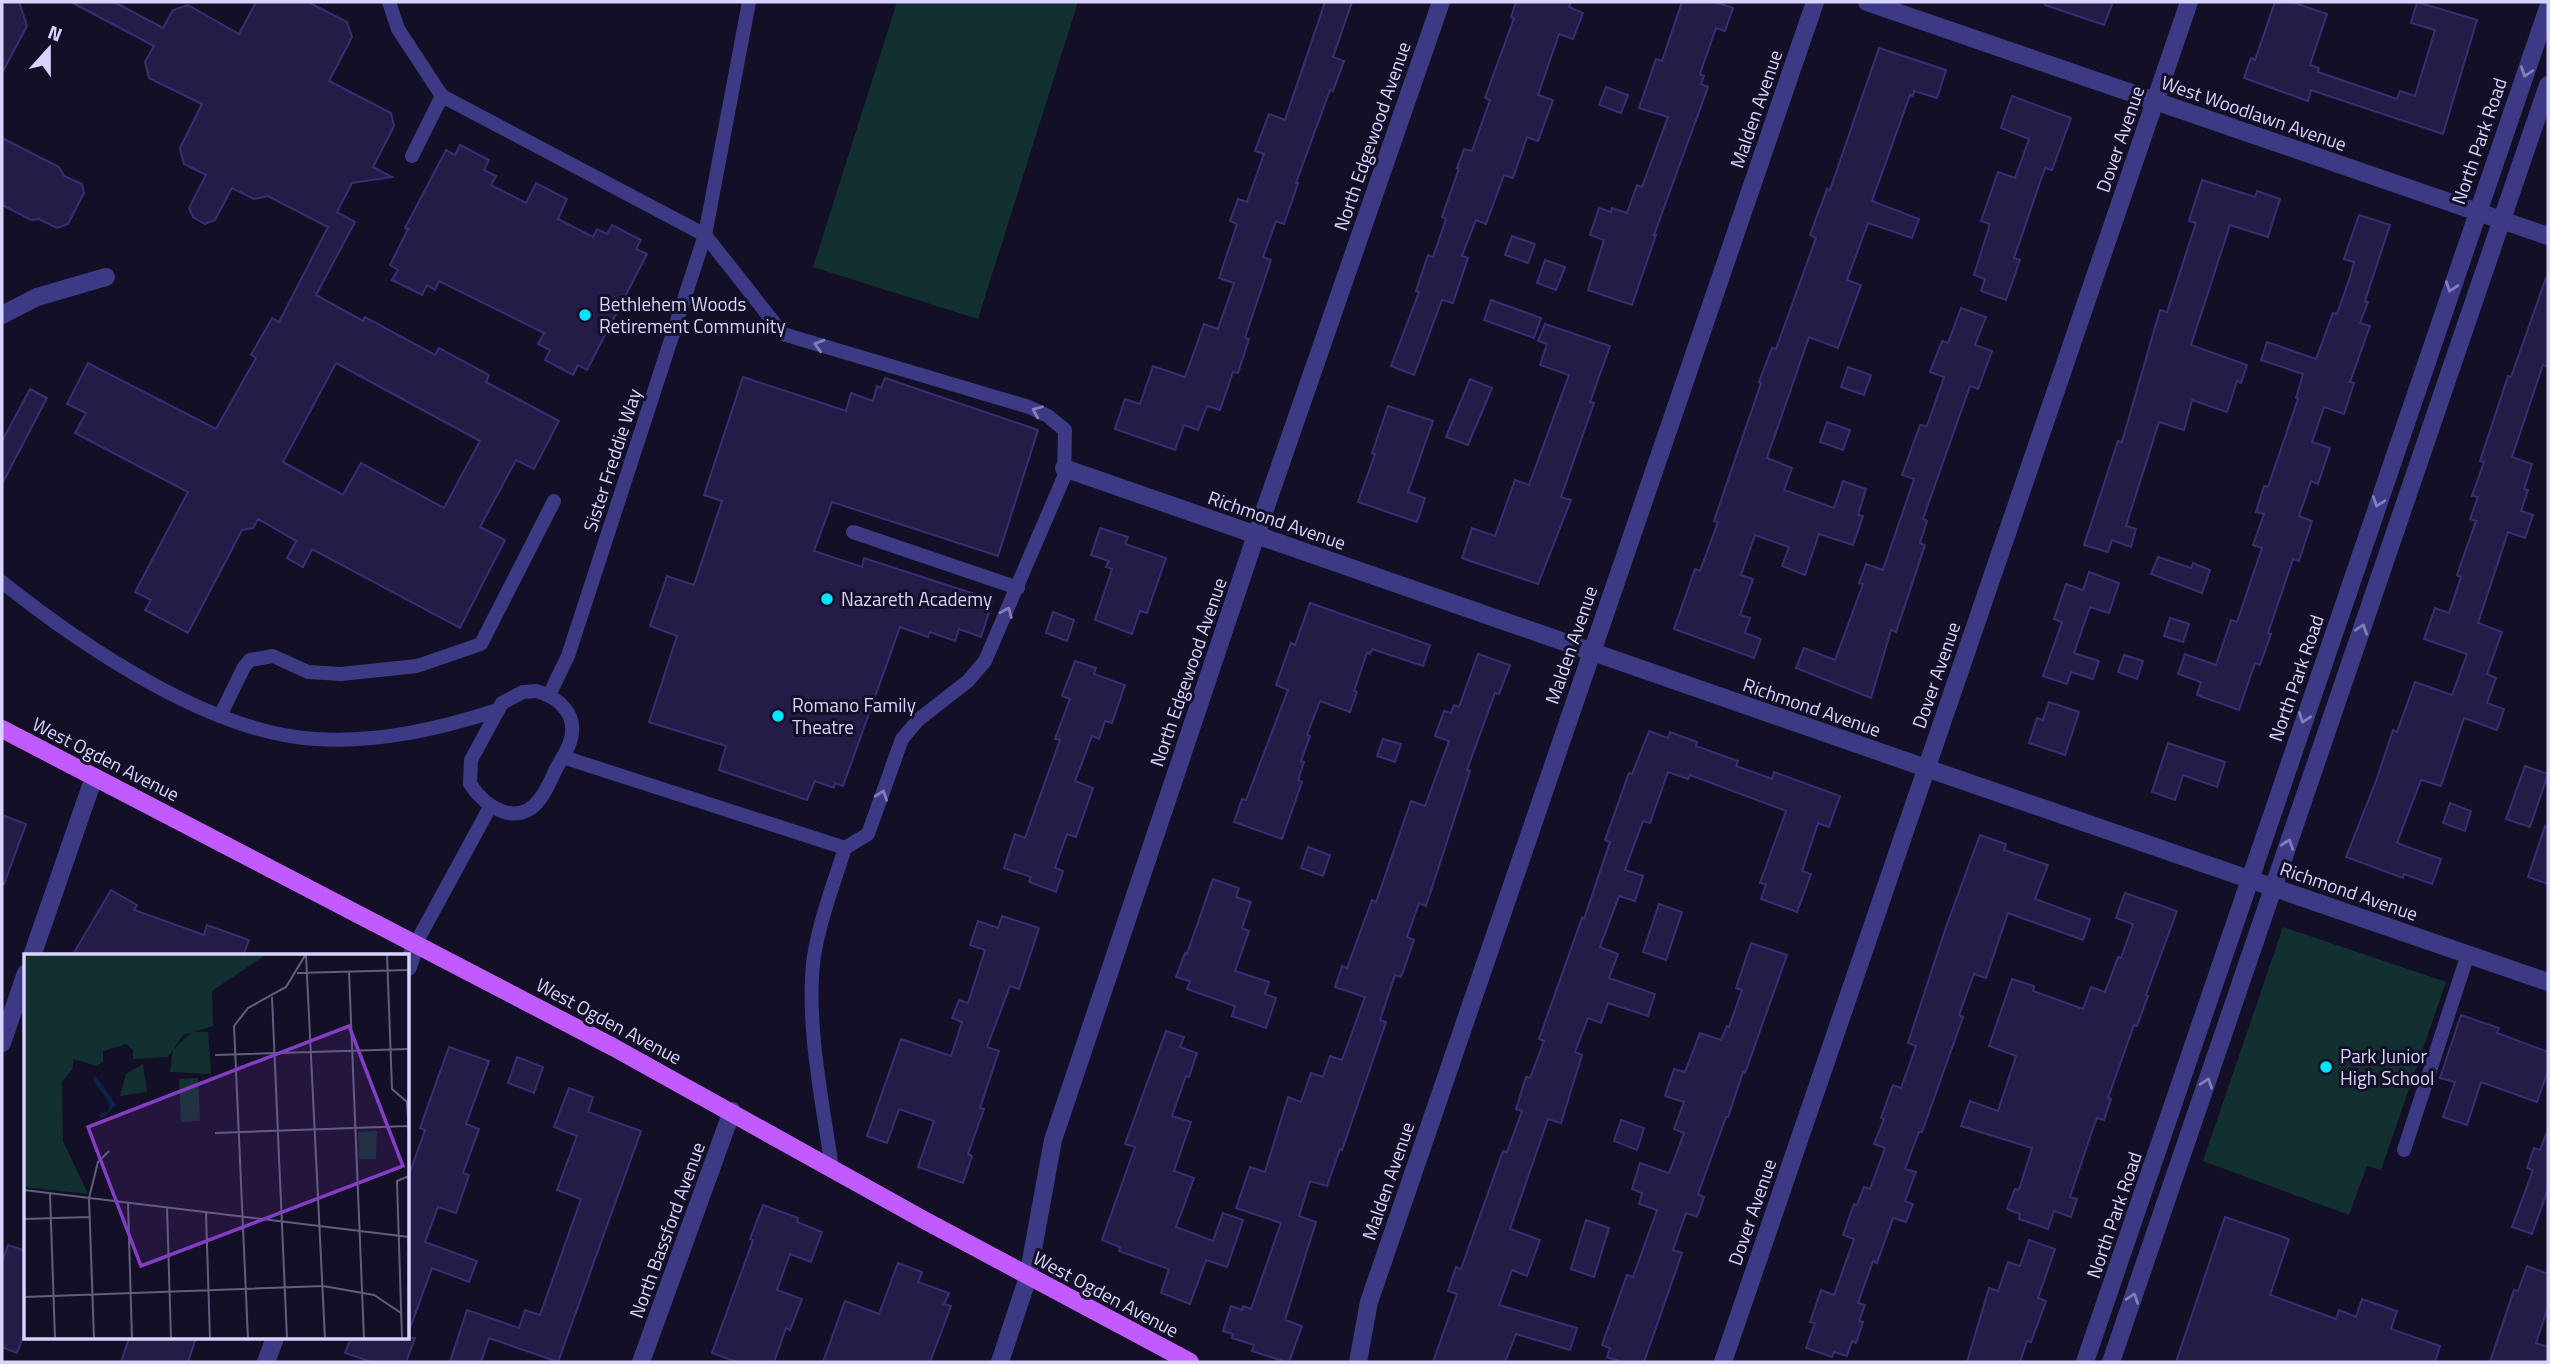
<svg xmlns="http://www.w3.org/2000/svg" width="2550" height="1364" font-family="'Titillium Web',sans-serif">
  <rect width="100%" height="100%" fill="#130f26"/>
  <g fill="#12302f">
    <polygon points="897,2 1078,2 978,319 813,267"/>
    <polygon points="2283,927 2446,982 2381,1170 2367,1166 2349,1215 2203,1161"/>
  </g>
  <g fill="#241b47" stroke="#3b2d73" stroke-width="2" fill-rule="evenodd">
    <polygon points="2,2 19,2 27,26 2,73"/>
    <path d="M 71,2 L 114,2 L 163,28 L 173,10 L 188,5 L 239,34 L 256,2 L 308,2 L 347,22 L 352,37 L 329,81 L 391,113 L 394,126 L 373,167 L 392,177 L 352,183 L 337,212 L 355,222 L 316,295 L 363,321 L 365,317 L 435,355 L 439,348 L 489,375 L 486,382 L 559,421 L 534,469 L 516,460 L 480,527 L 505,540 L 460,628 L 312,549 L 303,567 L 287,558 L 296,541 L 258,519 L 253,528 L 242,530 L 188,633 L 145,610 L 151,600 L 135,592 L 188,492 L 75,433 L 86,413 L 67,404 L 88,363 L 216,429 L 256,358 L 251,355 L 272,318 L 279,322 L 328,227 L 268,196 L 254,199 L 232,188 L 215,220 L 205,224 L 193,217 L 189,208 L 206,175 L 184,164 L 180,148 L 202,104 L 149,78 L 145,62 L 154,46 ZM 336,363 L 480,441 L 444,508 L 361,463 L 343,495 L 283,462 Z"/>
    <polygon points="1325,2 1352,2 1333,57 1344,61 1333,91 1330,90 1296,183 1298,183 1284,224 1276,221 1263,257 1271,260 1245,338 1249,339 1238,373 1233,372 1220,410 1207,406 1198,430 1184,425 1175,450 1115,429 1125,399 1140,404 1153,366 1185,377 1204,324 1218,329 1234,283 1219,278 1237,224 1230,221 1238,199 1247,202 1264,154 1255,151 1269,114 1285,120"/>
    <polygon points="1516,2 1571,2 1569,7 1583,13 1573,39 1559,34 1538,95 1553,100 1538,141 1527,137 1513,178 1504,175 1486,224 1476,220 1462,256 1468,258 1453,303 1442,300 1414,375 1391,366 1419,292 1416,291 1428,255 1433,257 1446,219 1442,217 1459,168 1457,168 1464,149 1472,151 1490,100 1485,98 1514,18 1511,17"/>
    <polygon points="1682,2 1716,2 1733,8 1725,31 1716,28 1700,74 1704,76 1701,84 1708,87 1654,235 1656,235 1632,305 1588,290 1604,240 1590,235 1599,208 1611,212 1612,208 1627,213 1637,185 1642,187 1668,117 1639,108 1656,59 1662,61"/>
    <polygon points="2045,2 2113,2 2104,25 2045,5"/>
    <polygon points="2275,2 2292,2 2327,14 2310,65 2319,68 2318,72 2397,99 2400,91 2415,96 2435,30 2411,23 2417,2 2477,20 2443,134 2311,90 2308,101 2244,78 2251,58 2255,60"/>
    <polygon points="1879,48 1946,70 1937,98 1914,91 1913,96 1910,95 1872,201 1919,219 1912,238 1868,223 1847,280 1861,285 1838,348 1809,337 1767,458 1792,468 1784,490 1834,508 1843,481 1866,489 1858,515 1863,516 1853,545 1819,534 1805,575 1782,566 1789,547 1755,535 1741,575 1753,579 1740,615 1750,618 1745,633 1761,639 1754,658 1674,629 1695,569 1700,571 1718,522 1714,521 1761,383 1759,382 1772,348 1776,349 1816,238 1810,235 1827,189 1830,190"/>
    <polygon points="1606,87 1628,95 1621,113 1599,105"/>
    <polygon points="2012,96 2071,118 2052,170 2045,168 2014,258 2020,260 2006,300 1981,291 1985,279 1974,275 1990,224 1981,221 1998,172 2015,178 2029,139 2001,128"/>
    <polygon points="2,138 59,167 64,176 82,184 84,193 68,224 57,228 39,219 31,220 2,205"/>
    <polygon points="460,145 489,160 484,170 496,176 491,185 526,203 536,183 567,199 558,219 593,237 597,229 607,234 612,225 641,240 636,249 647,254 587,370 578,365 573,375 545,360 550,350 538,344 544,333 439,281 435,290 427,285 422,295 392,280 398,270 390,265 408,229 405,228 446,150 455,155"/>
    <polygon points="2202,180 2255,197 2257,191 2280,199 2268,237 2230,225 2191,345 2247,365 2241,383 2237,381 2227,412 2192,400 2184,430 2159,422 2126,526 2136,529 2131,547 2112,540 2108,552 2084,545 2118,441 2122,442 2160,310 2167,312 2196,223 2189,221"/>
    <polygon points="2359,215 2390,225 2365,301 2368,302 2360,323 2370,326 2350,382 2354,383 2344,414 2324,407 2312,442 2330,448 2318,484 2311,481 2299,516 2312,521 2299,561 2293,559 2268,633 2271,634 2260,665 2255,663 2239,710 2197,695 2201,682 2178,674 2185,654 2216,665 2231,620 2237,622 2262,548 2253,545 2264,514 2256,512 2264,486 2268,487 2298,399 2296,398 2303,374 2261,360 2267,342 2316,359 2333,313 2337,314 2350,277 2354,262 2344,259"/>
    <polygon points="1512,236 1535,244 1528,263 1505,255"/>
    <polygon points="1545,260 1565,267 1556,290 1537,283"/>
    <polygon points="2546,278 2548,278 2548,367 2543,365 2512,457 2532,464 2524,489 2528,490 2521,511 2533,515 2525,538 2508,532 2478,623 2502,632 2487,674 2496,678 2487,703 2504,709 2497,730 2464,718 2441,786 2421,780 2397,843 2441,859 2432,884 2404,874 2403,878 2346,857 2376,781 2393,730 2397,732 2415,682 2452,695 2467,654 2424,639 2435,608 2449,613 2461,577 2457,575 2476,521 2470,519 2478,497 2472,496 2484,462 2480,461 2508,376 2511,377"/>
    <polygon points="1491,300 1541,318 1534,338 1484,320"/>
    <polygon points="1961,308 1986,317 1975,345 1992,351 1978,389 1970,386 1923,519 1927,521 1920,543 1925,545 1896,632 1891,630 1871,698 1796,668 1804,648 1835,660 1863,584 1859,583 1866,564 1883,570 1914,479 1902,475 1920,425 1927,426 1944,377 1930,372 1942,341 1948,343"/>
    <polygon points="1545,324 1610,346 1590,402 1594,403 1561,497 1571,500 1538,584 1462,558 1472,528 1495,536 1515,480 1529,485 1569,375 1540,365 1547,344 1538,341"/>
    <polygon points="1848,367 1871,375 1864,395 1841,387"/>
    <polygon points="743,377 846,411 851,393 873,401 877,386 881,388 885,378 1038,430 998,556 832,502 814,551 862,567 864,558 993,600 981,637 959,629 955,641 930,632 928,637 900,627 843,786 835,783 834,788 815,781 807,800 719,770 726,746 649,722 677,636 650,626 667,576 694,585 722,501 704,495"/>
    <polygon points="1470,379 1492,388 1468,445 1446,437"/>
    <polygon points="30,389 47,398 2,484 2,441"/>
    <polygon points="1388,406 1433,421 1408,492 1425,498 1417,522 1358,502 1375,454 1372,453"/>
    <polygon points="1827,422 1850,430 1843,450 1820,442"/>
    <polygon points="1100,528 1128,537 1125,544 1166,558 1147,613 1140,611 1132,634 1095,620 1112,569 1106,567 1109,561 1091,555"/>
    <polygon points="2158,557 2191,568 2193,563 2210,570 2202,593 2151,574"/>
    <polygon points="2089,572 2119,583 2109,613 2090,607 2074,653 2099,661 2093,679 2071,672 2067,684 2043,676 2062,622 2054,619 2066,584 2083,590"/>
    <polygon points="1310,603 1430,645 1423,666 1372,649 1370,654 1367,653 1354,691 1357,692 1350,712 1320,701 1307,735 1310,736 1301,761 1304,762 1298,780 1302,782 1282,839 1234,822 1242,799 1246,800 1288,690 1276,685 1291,643 1295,645"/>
    <polygon points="1053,612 1074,620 1067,641 1046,633"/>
    <polygon points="2170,618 2189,624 2183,642 2164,636"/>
    <polygon points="1478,654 1510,665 1499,694 1495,693 1467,770 1470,771 1426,906 1419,903 1407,937 1414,940 1401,977 1395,975 1380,1020 1386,1022 1342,1150 1340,1149 1327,1186 1310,1181 1299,1216 1316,1222 1285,1320 1302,1326 1289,1362 1286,1362 1252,1351 1254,1345 1232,1338 1233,1334 1223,1331 1231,1306 1242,1310 1243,1306 1251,1309 1281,1223 1236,1208 1250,1167 1265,1172 1288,1097 1301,1102 1311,1073 1323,1077 1330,1056 1342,1060 1365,997 1335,987 1342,966 1347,968 1372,900 1376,902 1411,801 1425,806 1449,741 1435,736 1444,711 1451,713 1454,705 1459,707"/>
    <polygon points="2124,655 2143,661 2137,679 2118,672"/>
    <polygon points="1075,661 1096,668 1094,674 1125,685 1112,723 1105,721 1099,739 1092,736 1075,781 1093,788 1076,837 1067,834 1055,868 1063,871 1056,892 1029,882 1031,877 1004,868 1015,834 1025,838 1060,740 1055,739 1070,699 1062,696"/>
    <polygon points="2049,702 2079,712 2065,755 2029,743 2037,718 2043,720"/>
    <polygon points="1649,731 1668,738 1670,732 1697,742 1696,746 1738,761 1736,766 1772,779 1774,772 1840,796 1829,827 1818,823 1802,871 1811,874 1797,912 1761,899 1766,884 1760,883 1786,811 1690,775 1688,779 1668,772 1650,823 1643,821 1625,870 1643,876 1635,901 1619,896 1600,947 1618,954 1609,978 1655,994 1648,1016 1608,1003 1601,1023 1588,1018 1575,1052 1582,1055 1561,1123 1548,1119 1510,1229 1540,1240 1527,1276 1512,1270 1499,1305 1577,1328 1570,1350 1516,1334 1505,1362 1433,1362 1457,1294 1448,1291 1456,1267 1461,1269 1503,1151 1507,1152 1522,1111 1516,1109 1526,1077 1530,1078 1544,1041 1539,1039 1582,918 1584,919 1610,842 1605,840 1629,773 1632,774"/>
    <polygon points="1383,739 1401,744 1395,762 1377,756"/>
    <polygon points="2168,743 2225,762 2217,787 2183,775 2175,800 2152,792"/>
    <polygon points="2525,766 2548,774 2530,827 2506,819"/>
    <polygon points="2450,803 2471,811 2465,831 2443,823"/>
    <polygon points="2,815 26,824 4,884 2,884"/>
    <polygon points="2545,826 2548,827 2548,884 2528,877"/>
    <polygon points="1980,835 2006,844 2004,850 2048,865 2035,899 2090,919 2083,940 2008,913 1986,978 1974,974 1959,1015 1963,1017 1922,1132 1919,1132 1905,1169 1916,1172 1905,1201 1913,1204 1906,1222 1893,1218 1877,1263 1873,1261 1858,1303 1865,1305 1859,1321 1863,1322 1856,1343 1852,1341 1847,1356 1834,1352 1832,1357 1806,1348 1815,1323 1810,1322 1821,1290 1834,1295 1854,1239 1843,1235 1854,1204 1857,1205 1864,1187 1870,1189 1885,1148 1874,1144 1884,1119 1881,1118 1893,1085 1901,1088 1916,1046 1908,1043 1946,927"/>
    <polygon points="1308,847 1330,855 1323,876 1301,868"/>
    <polygon points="1213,879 1239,888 1236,897 1251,902 1242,928 1249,931 1235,971 1269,982 1265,994 1276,998 1266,1028 1232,1016 1235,1006 1187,989 1190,981 1176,977 1185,953 1187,954"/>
    <polygon points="111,890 137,905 134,910 204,935 207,925 249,940 243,956 72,956"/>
    <polygon points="2125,893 2177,911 2146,995 2148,996 2137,1026 2134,1025 2108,1098 2111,1099 2104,1120 2097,1118 2092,1131 2070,1197 2077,1199 2071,1217 2054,1211 2048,1229 2019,1219 2020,1214 2007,1209 2015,1189 2019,1190 2032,1148 1961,1126 1970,1101 1998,1111 2016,1056 1989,1046 2012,979 2034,986 2033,991 2083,1009 2091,987 2105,992 2118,957 2121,958 2133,924 2116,918"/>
    <polygon points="1659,904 1682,912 1666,960 1643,952"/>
    <polygon points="1002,916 1039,928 1019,989 1010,986 987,1047 999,1051 980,1108 984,1109 968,1154 972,1156 963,1183 918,1167 934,1121 899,1109 887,1143 867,1136 901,1039 951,1056 962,1022 952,1018 959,1000 968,1003 985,950 970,945 978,921 998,928"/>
    <polygon points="1751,943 1787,955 1745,1073 1743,1072 1728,1117 1726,1117 1698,1194 1704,1197 1697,1217 1686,1213 1673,1250 1682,1253 1644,1362 1622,1362 1607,1357 1610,1348 1602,1345 1627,1275 1633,1277 1657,1210 1639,1204 1642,1193 1632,1189 1640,1163 1669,1173 1684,1133 1674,1129 1684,1102 1665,1096 1674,1069 1685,1072 1700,1033 1721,1040 1727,1026 1729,1027 1742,990 1736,988"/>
    <polygon points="2461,1015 2499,1028 2497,1033 2548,1052 2548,1071 2537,1102 2481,1082 2467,1125 2443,1117 2455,1082 2440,1078"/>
    <polygon points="1166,1031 1184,1037 1180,1047 1197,1053 1189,1077 1186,1076 1172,1116 1191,1122 1174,1171 1194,1178 1176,1227 1213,1241 1223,1213 1243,1220 1227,1267 1206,1260 1190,1304 1161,1293 1169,1269 1119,1251 1120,1247 1102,1240 1135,1147 1125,1144"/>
    <polygon points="449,1047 489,1061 466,1124 479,1129 463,1173 469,1175 456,1213 438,1207 425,1242 477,1261 469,1282 432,1268 410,1328 408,1328 408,1178 425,1130 420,1128"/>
    <polygon points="517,1057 543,1067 534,1093 508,1083"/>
    <polygon points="569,1088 593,1097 588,1112 641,1131 558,1362 489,1338 481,1362 450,1362 467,1310 519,1328 525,1310 540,1315 581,1199 557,1190 577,1136 554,1127"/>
    <polygon points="1621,1120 1644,1128 1637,1150 1614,1141"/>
    <polygon points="2546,1134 2548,1134 2548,1189 2532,1234 2512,1227 2533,1170 2527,1168 2534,1148 2540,1150"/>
    <polygon points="763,1205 798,1218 797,1222 822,1232 811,1262 790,1254 777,1290 802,1299 790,1330 786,1328 774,1362 737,1362 712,1353 753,1240 750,1239"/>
    <polygon points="2225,1217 2289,1239 2270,1295 2336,1319 2339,1310 2356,1317 2362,1299 2397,1311 2391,1329 2440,1346 2435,1362 2176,1362"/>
    <polygon points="1586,1220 1609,1228 1594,1277 1571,1269"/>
    <polygon points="2029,1240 2055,1249 2038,1298 2046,1301 2031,1342 2027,1341 2020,1362 1967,1362 1989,1288 1998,1291 2008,1262 2020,1266"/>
    <polygon points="8,1245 26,1251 26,1328 17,1353 2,1347 2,1262"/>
    <polygon points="898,1263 922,1272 918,1282 949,1293 944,1304 951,1306 930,1362 823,1362 845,1301 879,1314"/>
    <polygon points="2527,1266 2548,1274 2548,1307 2536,1343 2548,1347 2548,1362 2490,1362 2514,1290 2518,1291"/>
    <polygon points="129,1338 196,1338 188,1362 121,1362"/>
    <polygon points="351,1338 415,1338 406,1362 372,1362 345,1353"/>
  </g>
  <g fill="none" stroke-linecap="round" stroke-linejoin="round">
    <g stroke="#3d3a85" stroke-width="14">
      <polyline points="389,2 398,29 442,96"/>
      <polyline points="412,156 442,96 705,235 783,334 1029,407 1048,416 1065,430 1064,477 985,661 968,681 918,720 902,739 868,834 845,848"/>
      <polyline points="853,532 1018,588"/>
      <path d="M 2,582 C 82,646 212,734 316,739 C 378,743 439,729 498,710"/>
      <path d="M 536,691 C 559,697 579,715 570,742 C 567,752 560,761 555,771 C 551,780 546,791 540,799 C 518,829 485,807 470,784 L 471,760 L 502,703 L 523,692 Z"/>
      <polyline points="549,695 568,656 705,235 749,2"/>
      <polyline points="220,716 244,667 250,660 273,656 308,672 341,674 417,666 481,644 554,501"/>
      <path d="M 563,757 L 845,848 C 834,883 820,919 814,956 C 805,1022 823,1104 832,1169"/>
      <polyline points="416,943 490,807"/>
      <polyline points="2404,1150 2468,954"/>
    </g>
    <g stroke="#3d3a85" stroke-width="18">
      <polyline points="1867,2 2548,236"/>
      <polyline points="2,315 37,297 106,277"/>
      <polyline points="1064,468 1926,768 2548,982"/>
      <polyline points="32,956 94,777"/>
      <polyline points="408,967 416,943"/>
      <polyline points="2,1043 26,973"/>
      <polyline points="266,1362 275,1338"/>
      <polyline points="641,1362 732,1111"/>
      <polyline points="1000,1362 1028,1277 1053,1140 1256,535 1441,2"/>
      <polyline points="1358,1362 1369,1302 1815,2"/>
      <polyline points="1723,1362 2189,2"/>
      <polyline points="2085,1362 2548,8"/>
      <polyline points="2111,1362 2548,85"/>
    </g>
    <polyline stroke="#c25bff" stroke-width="18" points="2,729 613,1047 924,1220 1190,1362"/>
  </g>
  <defs><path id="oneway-chevron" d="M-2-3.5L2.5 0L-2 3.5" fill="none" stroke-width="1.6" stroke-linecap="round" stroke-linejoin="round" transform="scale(1.75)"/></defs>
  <g stroke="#837fbc">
    <use href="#oneway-chevron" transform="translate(2526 72) rotate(109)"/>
    <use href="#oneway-chevron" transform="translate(2451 287) rotate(109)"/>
    <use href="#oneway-chevron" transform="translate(819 345) rotate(-164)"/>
    <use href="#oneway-chevron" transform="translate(1037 411) rotate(-157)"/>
    <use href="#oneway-chevron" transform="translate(2378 502) rotate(109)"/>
    <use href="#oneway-chevron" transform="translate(1007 612) rotate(-67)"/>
    <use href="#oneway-chevron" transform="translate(2362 629) rotate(-71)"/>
    <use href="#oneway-chevron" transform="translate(2304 718) rotate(109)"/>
    <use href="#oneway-chevron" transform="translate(882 795) rotate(-71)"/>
    <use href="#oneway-chevron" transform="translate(2288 844) rotate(-71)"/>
    <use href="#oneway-chevron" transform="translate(2207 1083) rotate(-71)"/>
    <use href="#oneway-chevron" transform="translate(2133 1298) rotate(-71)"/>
  </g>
  <g fill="#00e5ff" stroke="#130f26" stroke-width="2.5">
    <circle cx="585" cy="315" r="7"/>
    <circle cx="827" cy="599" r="7"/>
    <circle cx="778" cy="716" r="7"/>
    <circle cx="2326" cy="1067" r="7"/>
  </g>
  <g text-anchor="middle" stroke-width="6" stroke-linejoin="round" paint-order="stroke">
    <g font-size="19" fill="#d9d4ff" stroke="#130f26">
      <text transform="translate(1756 109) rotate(-71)" y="7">Malden Avenue</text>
      <text transform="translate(2254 113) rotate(19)" y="7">West Woodlawn Avenue</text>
      <text transform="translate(1372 136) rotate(-71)" y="7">North Edgewood Avenue</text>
      <text transform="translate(2120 139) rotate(-71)" y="7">Dover Avenue</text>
      <text transform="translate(2479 141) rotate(-71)" y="7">North Park Road</text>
      <text transform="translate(612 460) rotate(-72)" y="7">Sister Freddie Way</text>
      <text transform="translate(1277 520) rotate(19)" y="7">Richmond Avenue</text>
      <text transform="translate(1571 645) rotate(-71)" y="7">Malden Avenue</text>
      <text transform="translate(1188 672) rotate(-71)" y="7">North Edgewood Avenue</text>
      <text transform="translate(1936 675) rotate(-71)" y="7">Dover Avenue</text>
      <text transform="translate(2296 678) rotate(-71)" y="7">North Park Road</text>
      <text transform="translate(1812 707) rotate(19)" y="7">Richmond Avenue</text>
      <text transform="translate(106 759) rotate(27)" y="7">West Ogden Avenue</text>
      <text transform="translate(2349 891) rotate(19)" y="7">Richmond Avenue</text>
      <text transform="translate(609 1021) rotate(28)" y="7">West Ogden Avenue</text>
      <text transform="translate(1388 1181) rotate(-71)" y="7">Malden Avenue</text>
      <text transform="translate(1752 1212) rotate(-71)" y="7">Dover Avenue</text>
      <text transform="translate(2114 1215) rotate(-71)" y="7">North Park Road</text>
      <text transform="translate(667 1230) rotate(-70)" y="7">North Bassford Avenue</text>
      <text transform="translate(1106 1294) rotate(28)" y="7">West Ogden Avenue</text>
    </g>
    <g font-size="19" fill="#d9d4ff" stroke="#130f26" text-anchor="start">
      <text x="599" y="311">Bethlehem Woods<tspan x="599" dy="22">Retirement Community</tspan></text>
      <text x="841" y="606">Nazareth Academy</text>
      <text x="792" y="712">Romano Family<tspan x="792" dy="22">Theatre</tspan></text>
      <text x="2340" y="1063">Park Junior<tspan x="2340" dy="22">High School</tspan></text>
    </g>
  </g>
  <g transform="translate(24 954)">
    <rect width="385" height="385" fill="#130f26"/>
    <path d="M 0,0 L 243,0 L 188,37 L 189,72 L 159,81 L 144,103 L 109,105 L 109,96 L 102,90 L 79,97 L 79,108 L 72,112 L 50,105 L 48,116 L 38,128 L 39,187 L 64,240 L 0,233 ZM 168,78 L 184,78 L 187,120 L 146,118 L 149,96 ZM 119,110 L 123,138 L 96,142 L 102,120 ZM 174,124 L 176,167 L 157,168 L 155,125 ZM 353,177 L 352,205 L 335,205 L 334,178 Z" fill="#12302f"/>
    <path d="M 71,121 L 92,151 L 78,164 L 74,161 L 84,157 L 86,150 L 69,126 Z" fill="#0c2248"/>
    <path fill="none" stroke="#625e7d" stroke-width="2" d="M 363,0 L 368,135 L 383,148 L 385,180M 282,1 L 301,385M 325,18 L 340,385M 273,19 L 385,16M 248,43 L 263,385M 191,101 L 385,95M 191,179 L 385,172M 0,236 L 385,283M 26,240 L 31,385M 104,249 L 108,385M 143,253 L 147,385M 182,259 L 186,385M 0,265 L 66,263M 0,343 L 299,332 L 350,341 L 377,359M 70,385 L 65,244 L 74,208 L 85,197M 224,385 L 210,72 L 224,54 L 262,33 L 282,0M 378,385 L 373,227 L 385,222"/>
    <path fill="#843dc5" fill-opacity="0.15" stroke="#843dc5" stroke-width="3.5" d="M 325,72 L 379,212 L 117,312 L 64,173 Z"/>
    <rect width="385" height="385" fill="none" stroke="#d9d4ff" stroke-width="3.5"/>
  </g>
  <rect width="2550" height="1364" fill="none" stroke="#d9d4ff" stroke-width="7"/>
  <g transform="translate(49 49) rotate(21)" stroke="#130f26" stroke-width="5" paint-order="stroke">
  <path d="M0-5L12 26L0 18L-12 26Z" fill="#d9d4ff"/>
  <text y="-10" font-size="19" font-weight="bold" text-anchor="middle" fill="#d9d4ff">N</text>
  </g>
</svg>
